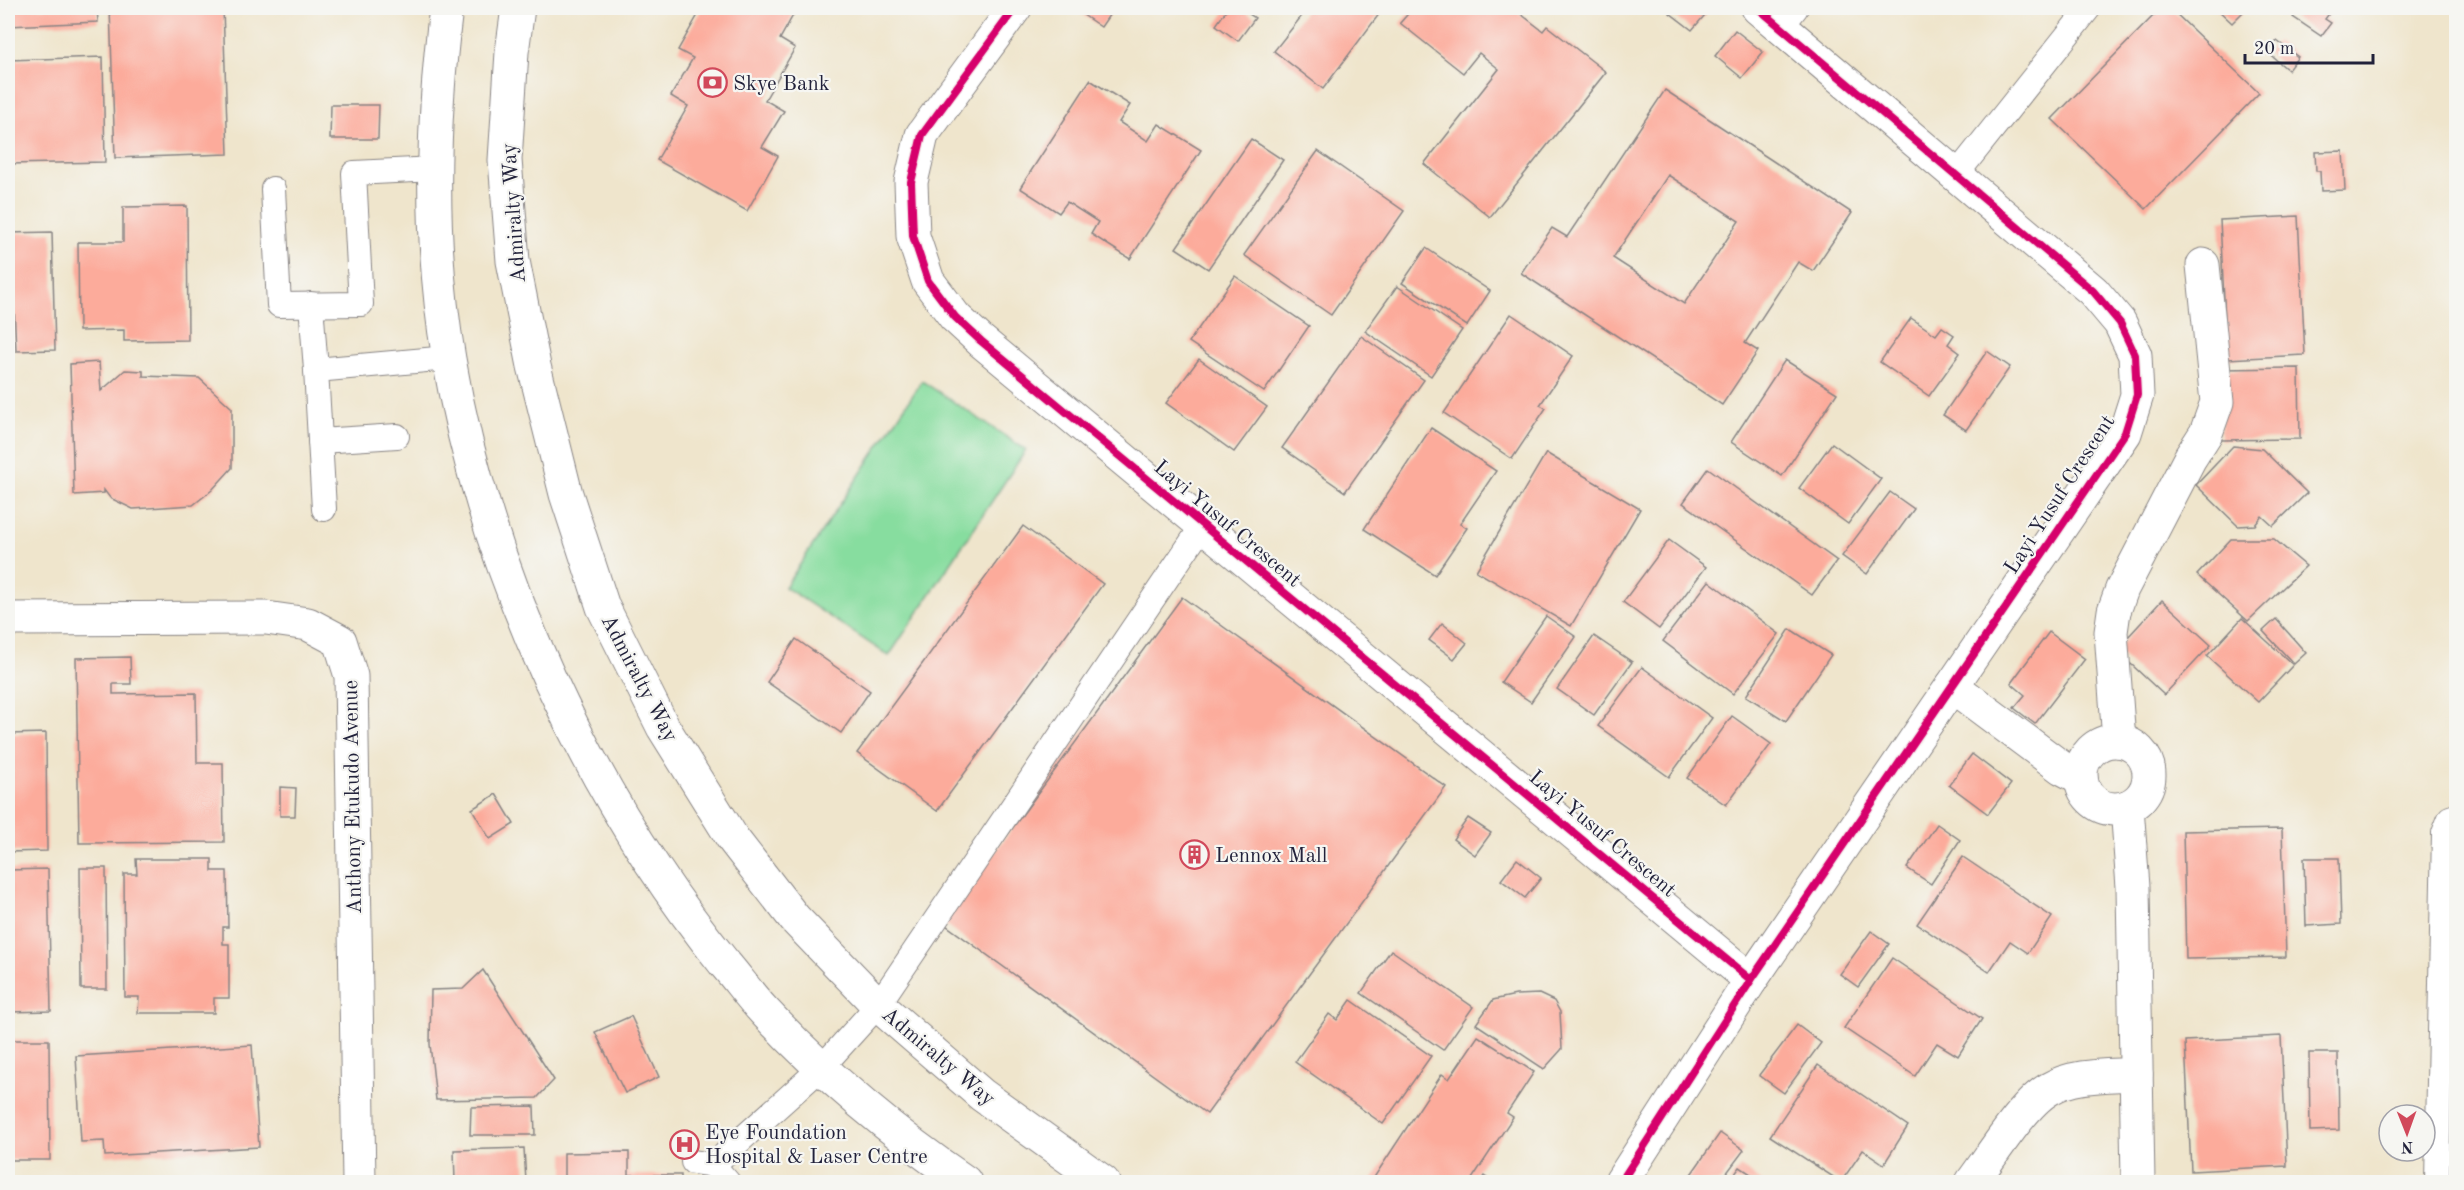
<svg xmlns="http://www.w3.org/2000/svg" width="2464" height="1190" font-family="'Old Standard TT',serif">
  <rect width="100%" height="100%" fill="#f6f6f2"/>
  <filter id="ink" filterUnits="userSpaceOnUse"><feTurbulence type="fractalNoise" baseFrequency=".0167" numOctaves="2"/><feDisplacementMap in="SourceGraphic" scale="12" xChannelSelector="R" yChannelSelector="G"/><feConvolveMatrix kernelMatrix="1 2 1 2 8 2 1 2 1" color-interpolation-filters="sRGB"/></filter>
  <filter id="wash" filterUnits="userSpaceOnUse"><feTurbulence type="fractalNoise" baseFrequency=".008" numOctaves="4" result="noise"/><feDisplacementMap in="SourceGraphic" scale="24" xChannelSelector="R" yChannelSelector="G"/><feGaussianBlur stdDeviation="1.35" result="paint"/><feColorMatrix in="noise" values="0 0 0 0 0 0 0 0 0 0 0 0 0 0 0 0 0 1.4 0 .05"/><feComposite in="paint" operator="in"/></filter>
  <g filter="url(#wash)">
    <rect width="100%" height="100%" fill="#efe5cc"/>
    <polygon fill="#87dd9f" stroke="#54806d" stroke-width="1.5" points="922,381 1026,450 889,656 785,587"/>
    <g id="blocks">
      <g fill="#fcab9b" fill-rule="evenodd">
        <polygon points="8,8 97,8 98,22 8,26"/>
        <polygon points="110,8 223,8 228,154 115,158"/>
        <polygon points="702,8 797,8 780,39 795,48 765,100 784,111 762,147 778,156 747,211 657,160 688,106 671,96 693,58 678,50"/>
        <polygon points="1073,8 1114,8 1101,27"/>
        <polygon points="1228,8 1240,8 1255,18 1238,41 1216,25"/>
        <polygon points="1308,8 1373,8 1380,13 1323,89 1274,51"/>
        <polygon points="1413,8 1513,8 1543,31 1547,26 1606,72 1490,217 1424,164 1499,69 1479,53 1463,73 1400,23"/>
        <polygon points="1674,8 1711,8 1692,30 1670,13"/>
        <polygon points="2161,8 2170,8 2259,93 2146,209 2052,119"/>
        <polygon points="2216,8 2247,8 2232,23"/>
        <polygon points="2300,8 2325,8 2331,11 2325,19 2331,23 2321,36 2293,17"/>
        <polygon points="1735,30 1763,52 1742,78 1715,56"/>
        <polygon points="2277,41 2298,57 2288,70 2267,52"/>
        <polygon points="103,57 105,162 8,164 8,60"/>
        <polygon points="1090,80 1130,105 1119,122 1148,141 1159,124 1201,150 1130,259 1091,234 1098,222 1067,202 1059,213 1020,188"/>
        <path d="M 1665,90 L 1852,213 L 1813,271 L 1798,262 L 1745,343 L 1758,351 L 1722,405 L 1521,273 L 1552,228 L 1567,237 ZM 1668,175 L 1739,221 L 1684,304 L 1613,258 Z"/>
        <polygon points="331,105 379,105 378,139 330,139"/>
        <polygon points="1251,139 1283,160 1208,269 1176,248"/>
        <polygon points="1318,151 1404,211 1331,315 1244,255"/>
        <polygon points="2343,151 2345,190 2321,191 2320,171 2316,171 2315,152"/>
        <polygon points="187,206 188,340 124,341 124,330 79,331 78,242 123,242 123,207"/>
        <polygon points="2298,216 2305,355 2227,359 2220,220"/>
        <polygon points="52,232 55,350 16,351 13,282 8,282 8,233"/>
        <polygon points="1426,248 1490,291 1467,326 1402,283"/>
        <polygon points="1235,276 1309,326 1264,392 1189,342"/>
        <polygon points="1397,286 1462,330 1431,376 1365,331"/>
        <polygon points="1511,314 1573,356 1540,405 1546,408 1512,459 1444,413"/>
        <polygon points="1911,318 1936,335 1942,327 1954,335 1948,344 1960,353 1929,396 1880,362"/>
        <polygon points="1361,336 1424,380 1345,492 1282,448"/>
        <polygon points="1987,351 2010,367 1966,430 1943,415"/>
        <polygon points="1199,359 1267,407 1234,452 1166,403"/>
        <polygon points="1785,360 1837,393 1782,476 1731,442"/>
        <polygon points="99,362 101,391 125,370 143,371 143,376 199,378 232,408 232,468 212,490 193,505 133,509 110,498 104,490 104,493 74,495 70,364"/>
        <polygon points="2299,368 2300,439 2221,440 2221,369"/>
        <polygon points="1431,428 1496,471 1460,524 1467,528 1435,575 1364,529"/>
        <polygon points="1832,443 1881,479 1848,524 1799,488"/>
        <polygon points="2233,446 2262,449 2307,493 2273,526 2262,516 2255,525 2238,526 2196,485"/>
        <polygon points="1546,453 1640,509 1571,626 1476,571"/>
        <polygon points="1708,468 1837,561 1812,595 1683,503"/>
        <polygon points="1890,492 1914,509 1867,574 1842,556"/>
        <polygon points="1023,526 1103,584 937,811 857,753"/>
        <polygon points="2231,539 2274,539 2306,566 2248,621 2197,575"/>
        <polygon points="1669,540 1706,567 1659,629 1623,602"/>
        <polygon points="1709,581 1779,634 1733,694 1663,641"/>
        <polygon points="1182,597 1446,787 1207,1114 943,923"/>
        <polygon points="2162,600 2211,645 2164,695 2116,650"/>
        <polygon points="1546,616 1576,637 1531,702 1501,682"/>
        <polygon points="2242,618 2293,665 2258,702 2207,656"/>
        <polygon points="2276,619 2306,653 2294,664 2263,631"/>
        <polygon points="1442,623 1467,643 1454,659 1429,640"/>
        <polygon points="1790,629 1831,655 1786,721 1746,696"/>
        <polygon points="2049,632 2085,659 2035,724 2014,708 2025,695 2011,683"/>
        <polygon points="1594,636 1632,662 1594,715 1557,689"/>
        <polygon points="796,639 870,691 841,733 767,682"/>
        <polygon points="130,657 131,684 113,684 113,694 196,693 197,763 223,763 224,842 79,843 76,658"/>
        <polygon points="1642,667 1712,718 1669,777 1598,726"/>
        <polygon points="1732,716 1771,744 1726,805 1687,778"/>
        <polygon points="46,733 47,851 8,852 8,734"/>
        <polygon points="1972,754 2011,784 1988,814 1949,785"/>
        <polygon points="280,787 296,788 295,816 280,816"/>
        <polygon points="496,794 514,824 490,839 472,809"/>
        <polygon points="1468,818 1491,833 1475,855 1453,839"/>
        <polygon points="1937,824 1960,840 1931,884 1907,868"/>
        <polygon points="2282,829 2286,957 2186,959 2183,831"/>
        <polygon points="1963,857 2052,917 2028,953 2010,941 1989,972 1917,924"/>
        <polygon points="2304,858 2339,858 2341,924 2306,926"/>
        <polygon points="136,859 212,859 212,871 227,871 228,927 223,927 223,944 229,944 229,998 214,998 214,1013 138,1013 139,997 125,997 124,874 137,874"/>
        <polygon points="1517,859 1541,878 1525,898 1501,880"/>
        <polygon points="80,868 106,868 107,989 81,989"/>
        <polygon points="48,869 51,1011 8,1012 8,870"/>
        <polygon points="1871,931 1889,944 1858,987 1840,974"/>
        <polygon points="1391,950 1473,1007 1443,1050 1361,993"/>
        <polygon points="1892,958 1982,1019 1958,1056 1937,1043 1915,1076 1844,1028"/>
        <polygon points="483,970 554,1080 537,1098 436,1100 430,1044 431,990 463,989"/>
        <polygon points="1539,994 1554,1001 1560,1012 1562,1049 1544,1069 1476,1024 1493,1000 1516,995"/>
        <polygon points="1351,1000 1431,1056 1383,1124 1295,1062 1329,1014 1337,1020"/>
        <polygon points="631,1016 659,1077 625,1093 595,1032"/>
        <polygon points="1797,1025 1821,1043 1784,1093 1759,1075"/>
        <polygon points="1478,1036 1534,1072 1507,1113 1513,1117 1470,1182 1371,1182 1442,1074 1449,1079"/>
        <polygon points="2281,1036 2287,1166 2191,1171 2185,1041"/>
        <polygon points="8,1040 49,1040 50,1160 8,1160"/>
        <polygon points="252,1045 259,1147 105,1156 104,1141 81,1142 76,1056"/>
        <polygon points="2309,1053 2338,1053 2339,1130 2310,1131"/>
        <polygon points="1818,1065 1908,1126 1884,1164 1863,1150 1841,1182 1770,1136"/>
        <polygon points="534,1106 535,1135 470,1135 471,1107"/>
        <polygon points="1720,1133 1744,1150 1720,1182 1691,1182 1687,1180"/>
        <polygon points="524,1148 526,1182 455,1182 454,1150"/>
        <polygon points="629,1152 629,1175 681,1175 681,1182 564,1182 564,1153"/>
        <polygon points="1740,1167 1763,1182 1729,1182"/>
        <polygon points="1484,1176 1493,1182 1480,1182"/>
      </g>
    </g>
  </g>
  <g filter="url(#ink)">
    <use href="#blocks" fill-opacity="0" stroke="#888484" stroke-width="1.5"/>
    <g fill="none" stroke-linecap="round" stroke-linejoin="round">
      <defs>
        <g id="lane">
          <polyline points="1781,27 1796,8"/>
          <polyline points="1956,175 2089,8"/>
          <polyline points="273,189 279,305 361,304 354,173 435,169"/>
          <polyline points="311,304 316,370"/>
          <polyline points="320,441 397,436"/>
          <polyline points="324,509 316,370 448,358"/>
          <polyline points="693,1162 713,1165 822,1067 878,1005 1203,525"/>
          <polyline points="713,1165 728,1182"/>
          <polyline points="2437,1182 2444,833 2450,818 2456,816"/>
        </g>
        <g id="street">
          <polyline points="1015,8 922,135 911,182 913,236 928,281 955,317 981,341 1751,980"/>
          <polyline points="8,619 266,618 308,624 340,641 351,676 359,1182"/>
          <polyline points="1952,686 2062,768 2081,778"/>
          <polyline points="2119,741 2111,632 2114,611 2122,589 2190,458 2206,433 2217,402 2203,265"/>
          <circle cx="2115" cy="775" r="34"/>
          <polyline points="2127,807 2133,887 2138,1182"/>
          <polyline points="1621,1182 1751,980 2125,433 2137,395 2135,355 2120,323 2093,291 1758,8"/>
          <path d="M 1972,1182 C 1991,1157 2023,1104 2049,1089 C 2074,1074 2108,1076 2136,1074"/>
        </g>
        <g id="primary">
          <path d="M 446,8 C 432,122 429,245 449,359 C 485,572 589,796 725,964 C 738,979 750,996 764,1011 C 824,1075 893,1133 965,1182"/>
          <polyline points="518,8 512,52 505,160 513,261 534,366 566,494 603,607 663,727 733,839 795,919 878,1005 982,1095 1103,1182"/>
        </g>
      </defs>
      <use href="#lane" stroke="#888484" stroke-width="26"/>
      <use href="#street" stroke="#888484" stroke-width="35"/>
      <use href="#primary" stroke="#888484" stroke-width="35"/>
      <use href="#lane" stroke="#fff" stroke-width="24"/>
      <use href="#street" stroke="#fff" stroke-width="33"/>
      <use href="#primary" stroke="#fff" stroke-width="33"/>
      <defs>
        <g id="cycleway">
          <polyline points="1015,8 922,135 911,182 913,236 928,281 955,317 981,341 1751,980"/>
          <polyline points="1621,1182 1751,980 2125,433 2137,395 2135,355 2120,323 2093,291 1758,8"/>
        </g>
      </defs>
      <use href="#cycleway" stroke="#f6f6f2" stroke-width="11"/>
      <use href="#cycleway" stroke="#d6006c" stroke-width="8"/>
    </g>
  </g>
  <defs>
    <symbol id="bank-ring" viewBox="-11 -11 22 22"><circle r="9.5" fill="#f6f6f2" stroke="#d1495b" stroke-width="1.5"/><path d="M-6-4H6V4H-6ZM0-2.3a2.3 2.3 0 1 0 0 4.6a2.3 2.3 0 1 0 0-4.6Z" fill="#d1495b"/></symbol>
    <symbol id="building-ring" viewBox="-11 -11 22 22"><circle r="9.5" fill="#f6f6f2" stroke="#d1495b" stroke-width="1.5"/><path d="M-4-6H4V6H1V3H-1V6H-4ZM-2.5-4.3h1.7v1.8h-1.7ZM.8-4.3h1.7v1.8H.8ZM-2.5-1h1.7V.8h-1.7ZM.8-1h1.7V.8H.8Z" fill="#d1495b"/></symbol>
    <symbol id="hospital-ring" viewBox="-11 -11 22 22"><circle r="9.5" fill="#f6f6f2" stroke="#d1495b" stroke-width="1.5"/><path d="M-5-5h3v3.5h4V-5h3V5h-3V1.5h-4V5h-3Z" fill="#d1495b"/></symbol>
  </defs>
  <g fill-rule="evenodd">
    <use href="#bank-ring" x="696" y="66" width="33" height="33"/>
    <use href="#building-ring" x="1178" y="838" width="33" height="33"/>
    <use href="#hospital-ring" x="668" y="1128" width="33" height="33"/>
  </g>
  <g text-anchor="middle" stroke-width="4.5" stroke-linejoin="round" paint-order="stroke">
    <g font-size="21" fill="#22223b" stroke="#f6f6f2" text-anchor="start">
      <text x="733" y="90">Skye Bank</text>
      <text x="1215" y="862">Lennox Mall</text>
      <text x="705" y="1139">Eye Foundation<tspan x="705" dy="24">Hospital &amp; Laser Centre</tspan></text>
    </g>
    <g font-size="21" fill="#22223b" stroke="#f6f6f2">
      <text transform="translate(513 213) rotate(-94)" y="7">Admiralty Way</text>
      <text transform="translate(2059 494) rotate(-57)" y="7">Layi Yusuf Crescent</text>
      <text transform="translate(1228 523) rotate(40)" y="7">Layi Yusuf Crescent</text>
      <text transform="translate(640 678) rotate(62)" y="7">Admiralty Way</text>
      <text transform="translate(352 797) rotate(-91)" y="7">Anthony Etukudo Avenue</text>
      <text transform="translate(1603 833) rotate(40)" y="7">Layi Yusuf Crescent</text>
      <text transform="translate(939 1056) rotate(40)" y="7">Admiralty Way</text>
    </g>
  </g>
  <rect width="2464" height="1190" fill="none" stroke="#f6f6f2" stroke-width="30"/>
  <g transform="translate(2407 1133) rotate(179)"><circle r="28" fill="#f6f6f2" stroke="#a1a1a9" stroke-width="1.5"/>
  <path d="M0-4.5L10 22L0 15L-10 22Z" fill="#d1495b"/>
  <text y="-9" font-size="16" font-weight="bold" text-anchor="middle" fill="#22223b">N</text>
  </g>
  <path d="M2245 54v9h128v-9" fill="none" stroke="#22223b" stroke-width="3"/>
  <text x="2254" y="54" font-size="18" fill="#22223b" stroke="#f6f6f2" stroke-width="4.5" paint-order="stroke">20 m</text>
</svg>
